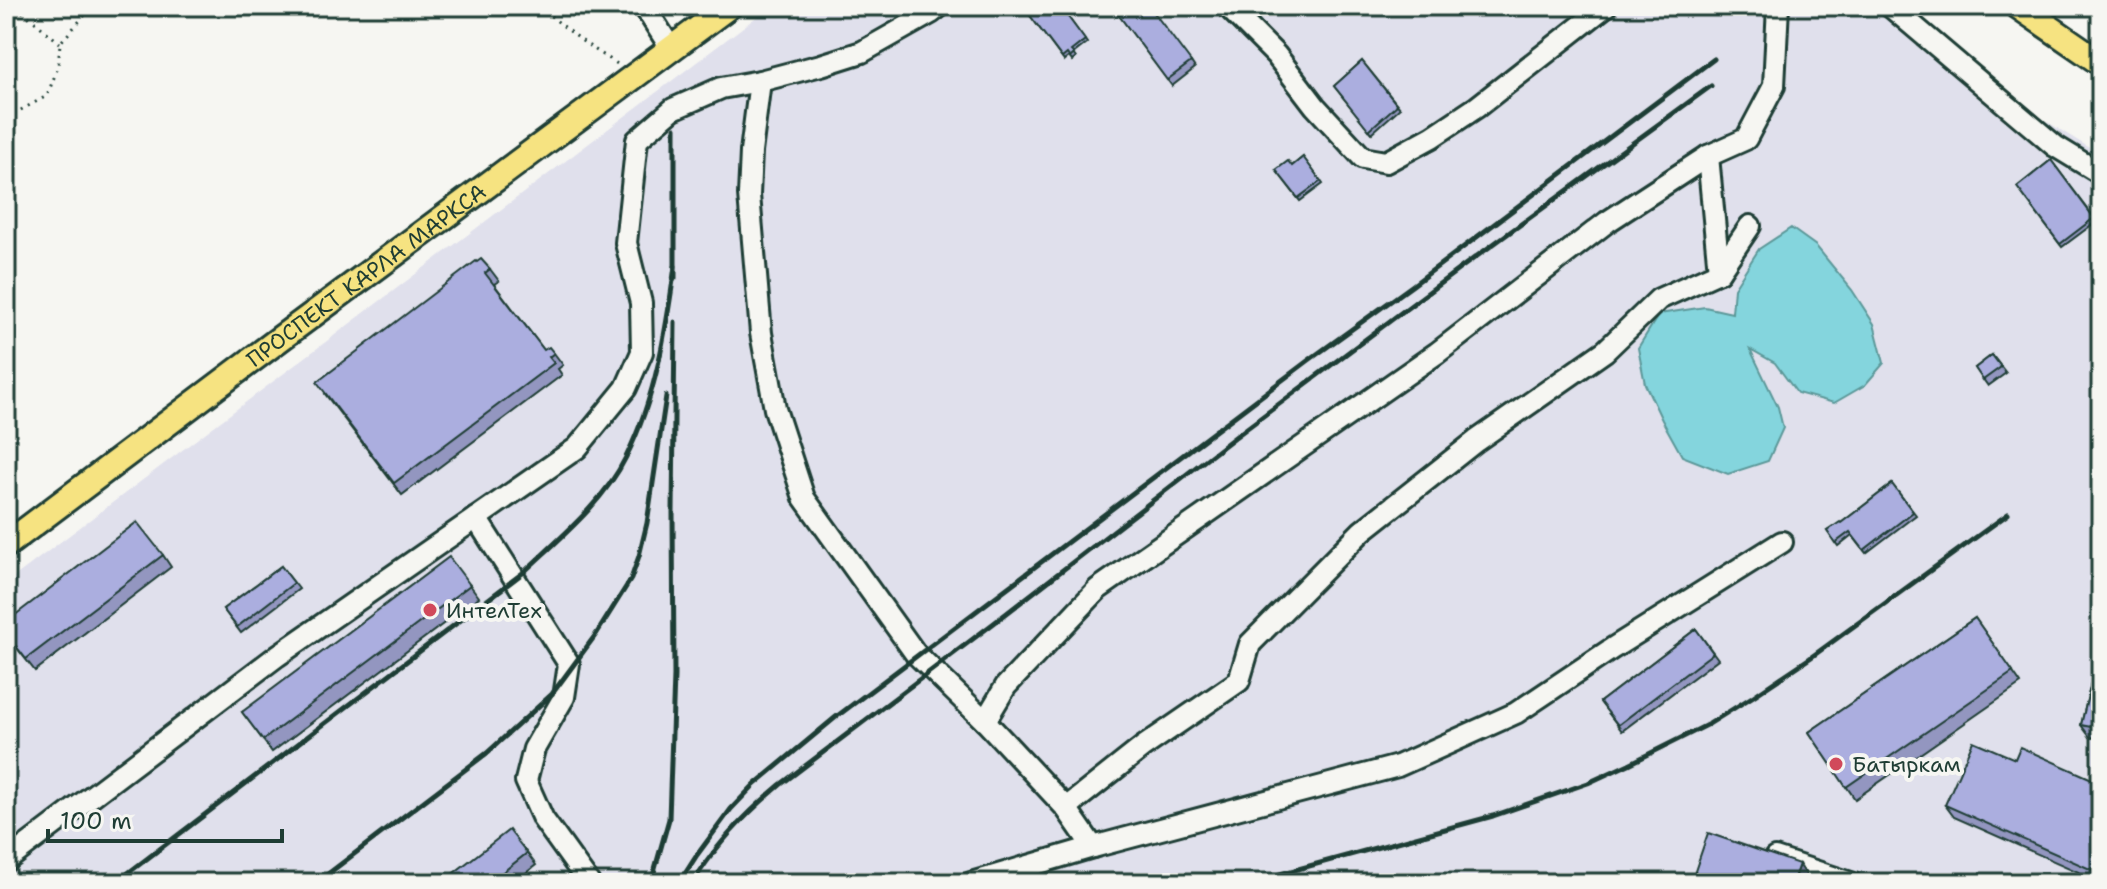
<svg xmlns="http://www.w3.org/2000/svg" width="2107" height="889" font-family="'Shantell Sans',sans-serif">
  <rect width="100%" height="100%" fill="#f6f6f2"/>
  <filter id="ink" filterUnits="userSpaceOnUse"><feTurbulence type="fractalNoise" baseFrequency=".0125" numOctaves="2"/><feDisplacementMap in="SourceGraphic" scale="16" xChannelSelector="R" yChannelSelector="G"/><feConvolveMatrix kernelMatrix="1 2 1 2 8 2 1 2 1" color-interpolation-filters="sRGB"/></filter>
  <g filter="url(#ink)">
    <polygon fill="#e0e0ec" points="771,6 1906,6 2017,103 2101,155 2101,883 6,883 6,583"/>
    <polygon fill="#84d5dd" stroke="#5c9899" stroke-width="2" points="1791,228 1816,246 1852,290 1874,324 1884,363 1865,385 1834,403 1797,393 1775,363 1750,349 1778,407 1783,428 1768,461 1728,474 1682,456 1662,420 1645,384 1638,348 1659,314 1705,307 1732,313 1734,288 1759,249"/>
    <g fill="none" stroke-linecap="round" stroke-linejoin="round">
      <defs>
        <g id="minor">
          <polyline points="644,6 672,50"/>
          <polyline points="1227,6 1276,55 1315,106 1363,158 1386,162 1432,137 1477,107 1606,6"/>
          <polyline points="1890,6 2055,146 2101,174"/>
          <polyline points="760,81 751,152 749,195 761,333 775,409 804,498 915,653 985,721 1066,808 1093,847"/>
          <polyline points="1708,156 1719,272"/>
          <polyline points="476,518 569,664 564,697 534,749 526,781 543,819 589,883"/>
          <polyline points="985,721 1006,686 1098,589 1437,353 1607,222 1708,156 1746,139 1774,86 1778,6"/>
          <polyline points="1066,808 1143,747 1239,681 1250,644 1362,531 1476,441 1605,351 1659,299 1719,272 1750,226"/>
          <polyline points="1775,858 1851,883"/>
          <polyline points="6,861 277,656 577,448 626,388 642,352 641,303 626,243 637,140 673,109 721,88 760,81 821,65 862,52 931,13 940,6"/>
          <polyline points="971,883 1093,847 1398,766 1516,713 1613,648 1782,542"/>
        </g>
        <g id="major">
          <polyline points="2018,6 2101,63"/>
          <path id="s1" d="M 6,545 L 281,338 L 729,6"/>
        </g>
      </defs>
      <use href="#minor" stroke="#1f3d34" stroke-width="26"/>
      <use href="#major" stroke="#1f3d34" stroke-width="30"/>
      <g stroke="#1f3d34" stroke-width="3" stroke-dasharray="2 6" stroke-linecap="butt">
        <polyline points="16,6 60,43"/>
        <polyline points="538,6 586,44 619,65"/>
        <polyline points="6,116 17,112 47,96 58,67 60,43 93,6"/>
      </g>
      <use href="#minor" stroke="#f6f6f2" stroke-width="20"/>
      <use href="#major" stroke="#f6e381" stroke-width="24"/>
      <g stroke="#1f3d34" stroke-width="5">
        <polyline points="675,278 675,128"/>
        <path d="M 699,873 C 721,839 749,811 780,785 L 994,623 L 1235,437 L 1462,267 L 1711,86"/>
        <path d="M 115,883 L 524,572 C 560,538 604,502 626,457 C 656,397 666,331 675,266"/>
        <polyline points="316,883 487,753 552,694 597,633 631,579 639,556 647,523 666,396"/>
        <polyline points="651,883 669,819 674,676 673,513 675,322"/>
        <polyline points="679,883 697,855 731,809 754,785 836,717 1309,360 1413,285 1714,59"/>
        <polyline points="1247,883 1493,816 1588,783 1629,764 1709,724 1752,697 1810,658 2008,514"/>
      </g>
    </g>
    <g fill="#9396c0" stroke="#1f3d34" stroke-width="2">
      <polygon points="1023,6 1060,6 1087,43 1073,54 1076,58 1072,61 1069,57 1064,61"/>
      <polygon points="1112,6 1191,62 1195,68 1172,86"/>
      <polygon points="1257,6 1276,6 1264,15"/>
      <polygon points="1362,61 1400,108 1372,133 1334,86"/>
      <polygon points="1303,157 1323,184 1300,201 1276,170 1292,166"/>
      <polygon points="2051,160 2097,221 2062,247 2017,187"/>
      <polygon points="490,269 499,281 494,284 544,350 554,353 563,365 558,369 562,375 402,495 325,394"/>
      <polygon points="1992,355 2006,373 1988,386 1975,368"/>
      <polygon points="1892,484 1916,515 1866,553 1852,535 1838,546 1827,531 1841,523"/>
      <polygon points="163,555 171,567 35,671 6,634"/>
      <polygon points="281,566 299,589 241,633 223,609"/>
      <polygon points="470,585 479,597 272,752 242,712"/>
      <polygon points="1975,618 2021,684 1855,799 1809,732"/>
      <polygon points="1696,629 1718,659 1622,731 1600,702"/>
      <polygon points="2101,641 2101,739 2090,737 2081,725"/>
      <polygon points="2101,783 2101,882 1954,817 1945,805"/>
      <polygon points="527,853 536,865 513,883 441,883"/>
    </g>
    <polygon fill="#787a9c" stroke="#1f3d34" stroke-width="2" points="1799,864 1807,876 1804,883 1792,883"/>
    <g fill="#abaedf" stroke="#1f3d34" stroke-width="2">
      <polygon points="1023,6 1060,6 1085,40 1071,51 1074,54 1070,58 1067,54 1062,58"/>
      <polygon points="1112,6 1149,6 1191,62 1167,80"/>
      <polygon points="1257,6 1269,6 1261,12"/>
      <polygon points="1362,61 1397,105 1369,130 1334,86"/>
      <polygon points="1303,157 1321,181 1298,198 1276,170 1288,161 1292,166"/>
      <polygon points="2051,160 2094,218 2060,244 2017,187"/>
      <polygon points="481,259 490,269 485,273 544,350 549,347 554,353 549,357 554,363 394,483 317,382 476,261 477,262"/>
      <polygon points="1992,355 2001,367 1983,380 1975,368"/>
      <polygon points="1892,484 1913,512 1864,550 1850,532 1835,543 1827,531 1840,522 1841,523"/>
      <polygon points="137,522 163,555 26,659 6,633 6,622"/>
      <polygon points="449,557 470,585 263,740 242,712"/>
      <polygon points="281,566 294,583 237,627 223,609"/>
      <polygon points="1975,618 2013,672 1846,787 1809,732"/>
      <polygon points="1696,629 1713,653 1618,725 1600,702"/>
      <polygon points="2101,641 2101,729 2081,725"/>
      <polygon points="1973,741 2015,759 2020,747 2101,783 2101,868 2099,873 1945,805"/>
      <polygon points="509,830 527,853 489,883 441,883"/>
      <polygon points="1708,833 1799,864 1792,883 1691,883"/>
    </g>
  </g>
  <g fill="#d1495b" stroke="#f6f6f2" stroke-width="3">
    <circle cx="430" cy="610" r="8"/>
    <circle cx="1836" cy="764" r="8"/>
  </g>
  <g text-anchor="middle" stroke-width="8" stroke-linejoin="round" paint-order="stroke">
    <g font-size="22" fill="#1f3d34" stroke="#f6f6f2">
      <text dy="8" stroke="none"><textPath href="#s1" startOffset="450">ПРОСПЕКТ КАРЛА МАРКСА</textPath></text>
    </g>
    <g font-size="22" fill="#1f3d34" stroke="#f6f6f2" text-anchor="start">
      <text x="446" y="618">ИнтелТех</text>
      <text x="1852" y="772">Батыркам</text>
    </g>
  </g>
  <rect width="2107" height="889" fill="none" stroke="#f6f6f2" stroke-width="32"/>
  <rect x="16" y="16" width="2075" height="857" fill="none" stroke="#1f3d34" stroke-width="3" filter="url(#ink)"/>
  <path d="M48 829v12h234v-12" fill="none" stroke="#1f3d34" stroke-width="4"/>
  <text x="60" y="829" font-size="24" fill="#1f3d34" stroke="#f6f6f2" stroke-width="6" paint-order="stroke">100 m</text>
</svg>
